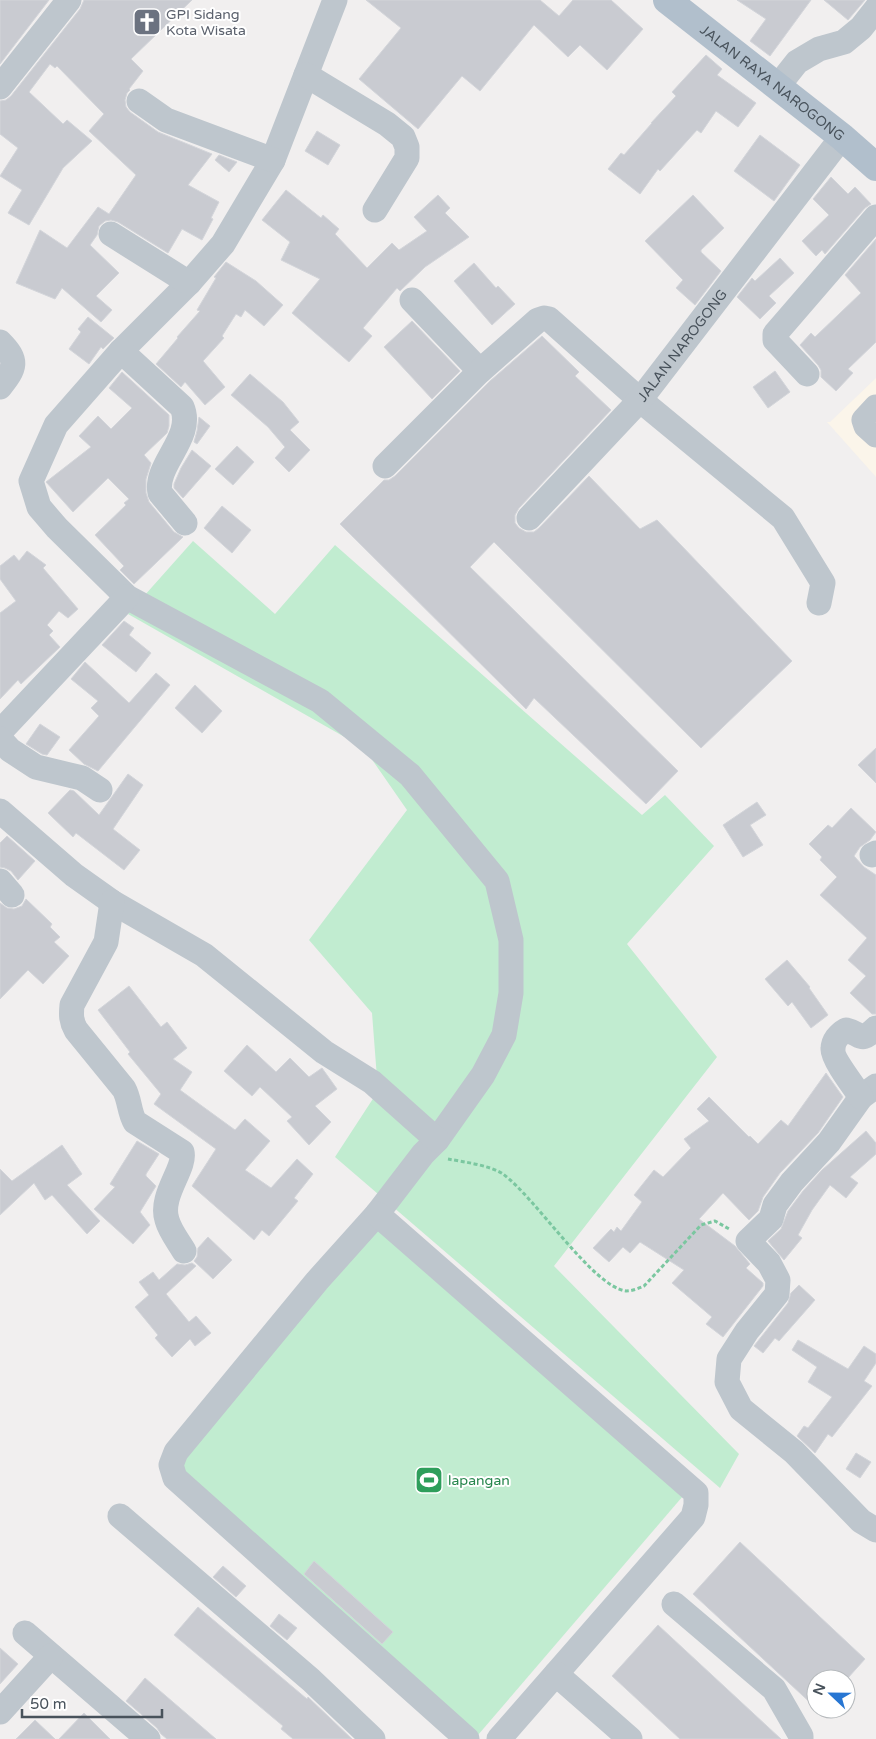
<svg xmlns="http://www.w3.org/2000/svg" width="876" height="1739" font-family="'Varela Round',sans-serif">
  <rect width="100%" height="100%" fill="#f1efef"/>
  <polygon fill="#fbf5ea" points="876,378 876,477 827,422 830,422"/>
  <g fill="#c1ecd0">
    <polygon points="193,541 275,614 335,545 642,815 665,795 714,846 627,944 717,1057 554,1266 739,1454 720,1488 335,1157 378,1091 372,1013 309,940 407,810 364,748 128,614"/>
    <polygon points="378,1222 683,1496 478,1735 174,1463"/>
  </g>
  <g fill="#c9cbd1" stroke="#d3d5da">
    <polygon points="0,0 49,0 0,64"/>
    <polygon points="84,0 192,0 131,59 143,71 129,89 130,90 127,93 125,100 126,107 130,112 158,132 212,154 188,185 219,202 211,218 213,219 202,240 182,229 168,253 118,222 111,220 105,221 99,226 97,235 90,245 119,273 96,296 112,310 101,322 62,288 55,299 16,283 40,230 67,248 98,207 109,214 136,175 89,131 104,114 57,66 55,68 50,64 29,92 63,124 67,120 92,141 63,168 29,225 8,213 22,190 0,176 18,148 0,134 0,101 6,100 11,96 80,9"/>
    <polygon points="366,0 540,0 559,16 573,0 611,0 643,29 607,70 580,45 568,57 534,25 480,91 462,76 418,129 359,79 401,28"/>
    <polygon points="737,0 811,0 770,56 750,41 766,19"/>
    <polygon points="824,0 865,0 848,20"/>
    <polygon points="706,55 722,69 717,75 756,103 738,127 716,111 701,133 697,130 660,171 658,169 640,194 608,169 621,153 624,155 652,123 651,123 676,96 672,92"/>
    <polygon points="317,131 340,145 328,165 305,151"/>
    <polygon points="760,135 800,165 774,201 734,171"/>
    <polygon points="219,155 237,162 229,172 215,160"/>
    <polygon points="831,177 848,194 855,187 871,204 865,208 825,254 822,250 816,256 802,241 829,215 813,199"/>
    <polygon points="286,190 321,218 323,215 339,229 335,234 367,268 392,243 399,250 427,231 414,217 438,195 450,208 445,213 469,237 425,267 400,291 397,288 363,328 372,336 349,362 292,313 320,279 281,260 290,242 262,220"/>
    <polygon points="693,195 724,228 701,250 701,252 721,271 695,305 676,288 683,280 645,241"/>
    <polygon points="876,239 876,342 848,369 853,373 836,391 821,377 821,370 818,365 800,345 811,333 815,337 861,293 845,275"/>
    <polygon points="780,258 794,273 769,296 776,303 760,319 737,297 752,278 755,281"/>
    <polygon points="226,262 256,281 283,305 264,326 245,310 241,317 236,314 222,336 224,338 203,361 225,387 205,405 185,382 181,387 156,364 178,338 177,337 200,311 197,310 216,278 214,277"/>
    <polygon points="474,263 496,288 498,286 515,304 492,325 454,281"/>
    <polygon points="88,317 114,338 103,349 101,347 89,364 69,349 81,332 78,329"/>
    <polygon points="412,321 460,371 432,399 384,347"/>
    <polygon points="542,336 579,372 575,376 611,410 519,508 515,515 515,523 519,528 526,532 534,532 539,528 589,476 640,529 657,520 792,661 701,748 494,542 470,567 678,771 646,804 534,698 526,709 340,524 384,480 389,480 395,476 490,381"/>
    <polygon points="775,371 790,392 768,408 753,387"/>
    <polygon points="122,372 169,415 169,426 167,433 144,455 151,463 146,479 146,493 149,502 174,532 183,537 134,584 120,570 124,566 95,535 126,505 124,503 129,499 108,478 73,512 46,482 91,447 79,436 98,416 111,429 132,408 109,388"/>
    <polygon points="250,374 283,402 299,422 290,430 310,450 289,472 275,458 285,447 268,427 231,395"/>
    <polygon points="199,417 210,426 197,444 194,442 197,431"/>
    <polygon points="237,446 254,462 233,485 215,469"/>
    <polygon points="192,450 211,466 183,498 174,488 174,484 181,468"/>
    <polygon points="222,506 251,530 232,553 204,528"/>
    <polygon points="27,551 46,565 43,568 78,609 68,618 59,611 47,625 53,631 49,635 60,647 21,684 18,680 0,699 0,613 16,601 0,579 0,566 14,555 19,561"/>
    <polygon points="124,621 134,628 129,635 151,653 136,672 102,645"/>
    <polygon points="85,662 129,703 156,673 170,685 98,771 84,764 69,750 99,716 91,708 98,701 71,679"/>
    <polygon points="195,685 222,711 202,733 175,708"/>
    <polygon points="40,724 60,737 47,755 42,754 26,744"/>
    <polygon points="876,748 876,783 858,765"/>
    <polygon points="128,774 143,785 113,829 140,850 124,870 76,833 73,837 48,813 70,790 74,791 99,815"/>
    <polygon points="757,802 766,815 750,825 763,845 743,857 723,825"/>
    <polygon points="851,808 876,832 870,840 860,847 854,856 864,867 876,875 876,1014 872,1014 850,993 866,976 848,960 867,938 820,895 837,877 820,860 822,857 809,844 828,825 832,828"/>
    <polygon points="7,836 35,861 18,880 11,871 5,868 0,867 0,843"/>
    <polygon points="26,899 52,924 50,927 60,937 54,942 69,956 43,984 28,970 0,999 0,903 7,908 14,909 22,906"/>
    <polygon points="787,960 810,987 809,988 828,1015 811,1028 792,1002 788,1006 765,979"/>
    <polygon points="129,986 161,1027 167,1022 187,1048 173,1059 192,1072 180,1090 235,1130 245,1119 270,1141 245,1170 271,1188 297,1159 313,1174 294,1198 298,1201 269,1236 262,1230 254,1240 192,1186 216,1149 154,1104 161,1094 128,1054 130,1052 98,1010"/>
    <polygon points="247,1045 276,1072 290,1058 309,1077 322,1068 337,1089 315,1106 331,1122 309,1145 287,1121 292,1117 260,1087 252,1096 224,1071"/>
    <polygon points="826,1073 843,1097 818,1133 780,1173 763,1197 758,1211 749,1220 723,1193 699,1219 735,1246 750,1264 746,1268 763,1283 763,1286 723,1337 706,1324 712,1317 672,1283 684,1270 640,1242 630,1253 623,1247 609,1262 593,1248 611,1229 614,1232 617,1227 621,1231 642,1202 634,1195 654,1170 663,1177 691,1148 684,1139 709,1121 697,1109 709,1097 749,1137 750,1136 758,1144 781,1120 788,1126"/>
    <polygon points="866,1131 876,1143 876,1154 850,1177 858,1183 846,1198 830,1185 812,1210 798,1235 802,1238 784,1260 768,1241 781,1229 788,1211 803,1191 822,1170"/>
    <polygon points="137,1141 159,1154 146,1174 146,1176 156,1186 140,1212 150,1225 133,1244 94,1209 115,1187 110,1184"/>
    <polygon points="62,1145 82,1174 67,1185 100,1221 87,1234 52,1195 45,1200 34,1183 0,1215 0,1169 12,1181"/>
    <polygon points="208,1237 232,1260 213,1279 194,1261 197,1257 198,1248"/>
    <polygon points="192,1263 196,1266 166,1294 189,1322 196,1316 211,1333 195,1346 190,1339 172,1357 155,1338 158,1335 135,1307 149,1295 139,1282 153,1272 159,1280 177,1264 185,1265"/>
    <polygon points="799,1285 815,1300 779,1341 775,1338 763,1353 754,1346 788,1303 791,1293"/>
    <polygon points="798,1340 848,1369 864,1346 876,1354 876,1363 864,1381 872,1386 832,1437 828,1434 815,1453 797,1436 804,1426 808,1428 832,1397 808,1382 817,1367 792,1350"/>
    <polygon points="856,1453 871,1462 860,1478 846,1469"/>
    <polygon points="740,1542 865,1659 847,1679 816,1679 816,1708 693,1594"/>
    <polygon points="314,1561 393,1632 382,1644 304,1574"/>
    <polygon points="223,1566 246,1586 236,1597 213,1577"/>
    <polygon points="198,1607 307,1699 308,1697 352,1739 293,1739 281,1729 283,1726 174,1635"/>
    <polygon points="279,1614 297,1628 287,1640 270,1626"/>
    <polygon points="658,1625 781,1739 680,1739 612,1676"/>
    <polygon points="0,1648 18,1664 0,1684"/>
    <polygon points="145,1678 216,1739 167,1739 161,1734 157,1728 126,1701"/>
    <polygon points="84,1713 110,1739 59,1739"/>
    <polygon points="35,1720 55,1739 16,1739"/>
  </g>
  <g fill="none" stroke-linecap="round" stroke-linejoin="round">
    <path stroke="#7bc7a0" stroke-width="3" stroke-dasharray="4 2.5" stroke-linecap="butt" d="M 448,1159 C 464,1162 489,1165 503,1174 C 535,1197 593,1287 626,1291 C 633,1291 639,1288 644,1286 L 701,1225 L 715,1221 L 731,1230"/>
    <g stroke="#bec6cd" stroke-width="25">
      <polyline points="335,0 273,160 223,244 189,283 121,351 56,425 31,481 39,507 57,528 127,597 320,701 410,775 497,881 511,940 511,993 504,1035 483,1075 437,1140 423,1154 377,1214 317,1281 176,1452 171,1465 175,1478 467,1739"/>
      <polyline points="306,75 387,124 403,137 407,147 407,158 375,210"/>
      <polyline points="778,86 797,62 819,49 844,42 861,28 876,9"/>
      <polyline points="0,87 69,0"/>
      <polyline points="139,101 166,120 273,160"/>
      <polyline points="111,234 189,283"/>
      <polyline points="412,300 480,371"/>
      <path d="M 0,342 C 19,361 15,368 0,387"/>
      <path d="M 121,351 L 182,407 C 195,437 154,465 160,493 L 185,523"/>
      <polyline points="807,374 775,340 775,334 876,217"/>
      <polyline points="876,407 864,420 866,426 876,435"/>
      <polyline points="385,466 480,371 538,320 544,318 549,319 640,400 783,518 823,583 819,603"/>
      <path id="s1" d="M 529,518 L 640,400 L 842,137"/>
      <polyline points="0,732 127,597"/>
      <polyline points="0,739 10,750 36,767 82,778 100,790"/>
      <polyline points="0,811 74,875 112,902 204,955 324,1052 372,1082 437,1140"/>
      <polyline points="872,855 876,853"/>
      <polyline points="0,881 12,895"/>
      <path d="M 112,902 L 106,942 L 72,1005 C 71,1015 71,1021 76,1030 L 124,1089 C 130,1100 129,1112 135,1122 L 182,1152 C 186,1168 159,1196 167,1220 C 170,1231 178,1241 184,1251"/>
      <polyline points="876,1086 861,1097 829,1142 792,1182 775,1205 771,1219 748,1241 769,1263 778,1280 777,1294 747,1331 729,1359 727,1382 741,1409 794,1452 861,1521 876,1530"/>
      <path d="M 861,1097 C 854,1087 832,1058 833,1049 C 833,1041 839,1034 846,1030 C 863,1034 859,1044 876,1028"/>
      <polyline points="377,1214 696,1493 696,1505 693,1517 499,1739"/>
      <polyline points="120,1516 311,1680 373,1739"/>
      <polyline points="674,1604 774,1689 801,1736 801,1739"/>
      <polyline points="25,1633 148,1739"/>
      <polyline points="556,1674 630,1739"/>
      <polyline points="0,1712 51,1656"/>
    </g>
    <path stroke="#b1bfcc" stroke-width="28" id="s2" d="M 667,0 L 842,137 L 876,167"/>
  </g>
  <defs>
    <symbol id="church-square" viewBox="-11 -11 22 22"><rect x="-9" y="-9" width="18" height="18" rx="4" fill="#6b7280" stroke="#fff"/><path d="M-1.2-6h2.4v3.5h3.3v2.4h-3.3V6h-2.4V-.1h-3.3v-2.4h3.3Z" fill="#fff"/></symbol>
    <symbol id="stadium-square" viewBox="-11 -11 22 22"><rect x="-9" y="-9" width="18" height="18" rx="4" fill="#2e9e5b" stroke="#fff"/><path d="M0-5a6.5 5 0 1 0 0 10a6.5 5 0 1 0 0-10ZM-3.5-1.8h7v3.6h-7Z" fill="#fff"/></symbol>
  </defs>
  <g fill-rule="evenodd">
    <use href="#church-square" x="131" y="6" width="32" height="32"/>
    <use href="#stadium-square" x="413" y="1464" width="32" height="32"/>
  </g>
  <g text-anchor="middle" stroke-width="4" stroke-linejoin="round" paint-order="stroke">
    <g font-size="14" fill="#5b616d" stroke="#fff" text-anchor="start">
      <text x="166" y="19">GPI Sidang<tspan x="166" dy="16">Kota Wisata</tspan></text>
    </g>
    <g font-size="14" fill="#48525b" stroke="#fff">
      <text dy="5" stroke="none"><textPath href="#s2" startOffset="134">JALAN RAYA NAROGONG</textPath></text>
      <text dy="5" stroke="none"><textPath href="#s1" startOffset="231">JALAN NAROGONG</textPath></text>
    </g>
    <g font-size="14" fill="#27864d" stroke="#fff" text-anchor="start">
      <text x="448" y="1485">lapangan</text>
    </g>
  </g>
  <g transform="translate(831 1694) rotate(292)"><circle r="24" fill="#ffffff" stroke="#b6babd"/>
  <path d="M0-4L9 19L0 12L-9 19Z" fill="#2776d3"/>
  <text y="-8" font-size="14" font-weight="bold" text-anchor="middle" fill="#48525b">N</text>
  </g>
  <path d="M22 1709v8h140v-8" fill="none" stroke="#48525b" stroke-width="2.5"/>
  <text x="30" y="1709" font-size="15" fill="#48525b" stroke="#ffffff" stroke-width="4" paint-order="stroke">50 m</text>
</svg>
